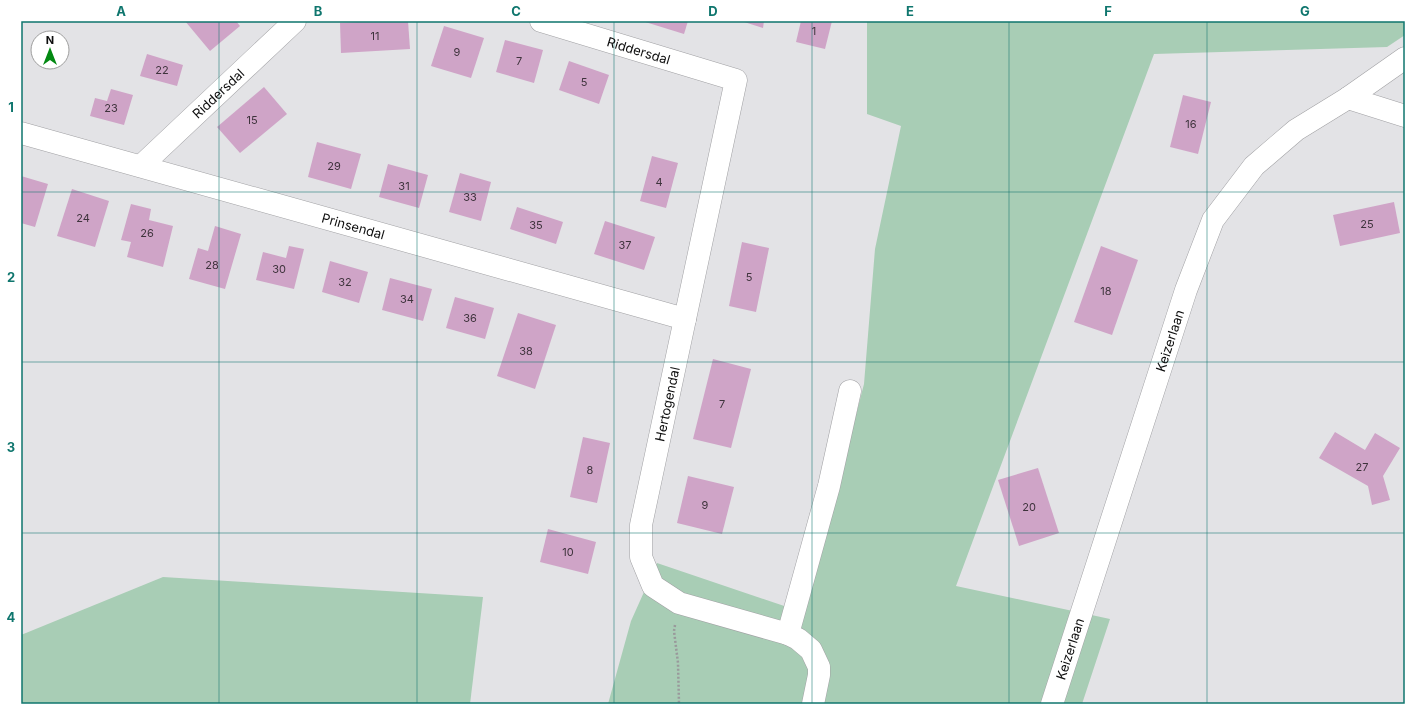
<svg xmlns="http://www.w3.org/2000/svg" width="1426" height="725" font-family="Inter,sans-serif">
  <rect width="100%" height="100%" fill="#e3e3e6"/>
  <g fill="#a8cdb5">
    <polygon points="867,21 1405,21 1405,35 1387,47 1154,54 956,586 1110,619 1082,704 608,704 631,621 657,563 805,613 864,384 875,249 901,126 867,114"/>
    <polygon points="163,577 483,597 470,704 21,704 21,635"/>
  </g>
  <g fill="#cfa4c7">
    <polygon points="185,21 236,21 240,26 210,51"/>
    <polygon points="373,21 408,21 410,49 341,53 340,23"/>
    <polygon points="642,21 688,21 684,34"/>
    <polygon points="741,21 764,21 763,28"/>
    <polygon points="801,21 832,21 825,49 796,42"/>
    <polygon points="444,26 484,38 471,78 431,66"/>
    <polygon points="505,40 543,50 534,83 496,72"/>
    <polygon points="147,54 183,65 177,86 140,76"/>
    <polygon points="569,61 609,75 599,104 559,90"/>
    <polygon points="264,87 287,114 240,153 217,127"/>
    <polygon points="111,89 133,95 124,125 90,116 95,98 107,101"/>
    <polygon points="1183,95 1211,102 1198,154 1170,147"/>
    <polygon points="317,142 361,154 351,189 308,177"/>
    <polygon points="652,156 678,163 666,208 640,201"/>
    <polygon points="388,164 428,175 419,208 379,197"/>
    <polygon points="460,173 491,182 481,221 449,212"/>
    <polygon points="21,176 48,184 35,227 21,223"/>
    <polygon points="72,189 109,201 95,247 57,236"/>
    <polygon points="1394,202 1400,233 1340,246 1333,215"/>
    <polygon points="131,204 151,209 149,220 173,226 163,267 127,257 131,242 121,240"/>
    <polygon points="517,207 563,222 556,244 510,229"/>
    <polygon points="605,221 655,237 644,270 594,254"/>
    <polygon points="215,226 241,234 225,289 189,279 198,248 208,251"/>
    <polygon points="742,242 769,248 756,312 729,306"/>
    <polygon points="289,246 304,249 294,289 256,280 263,252 286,258"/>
    <polygon points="1101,246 1138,260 1112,335 1074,322"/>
    <polygon points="330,261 368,272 359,303 322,292"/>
    <polygon points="390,278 432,289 423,321 382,310"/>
    <polygon points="455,297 494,308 485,339 446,328"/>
    <polygon points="518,313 556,325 535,389 497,376"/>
    <polygon points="713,359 751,369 731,448 693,439"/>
    <polygon points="1335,432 1365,450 1375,433 1400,448 1383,476 1390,500 1372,505 1368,486 1319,458"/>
    <polygon points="583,437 610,443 597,503 570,497"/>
    <polygon points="1038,468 1059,533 1019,546 998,480"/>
    <polygon points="688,476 734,487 722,534 677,523"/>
    <polygon points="548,529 596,542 588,574 540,562"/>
  </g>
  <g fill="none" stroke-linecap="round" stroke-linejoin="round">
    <defs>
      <g id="street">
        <path id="s1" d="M 541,21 L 736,80 L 641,525 L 641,557 L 653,586 L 679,603 L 788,634 L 798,639 L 811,650 L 819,667 L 819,675 L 813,704"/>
        <polyline points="1348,98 1405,116"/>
        <path id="s2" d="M 21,133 L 685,319"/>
        <path id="s3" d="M 141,166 L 295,21"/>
        <polyline points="788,634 829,486 850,391"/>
        <path id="s4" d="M 1052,704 L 1186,290 L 1213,220 L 1254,166 L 1296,130 L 1348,98 L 1405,58"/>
      </g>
    </defs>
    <use href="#street" stroke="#a1a1a4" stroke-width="23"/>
    <polyline stroke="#99999b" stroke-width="2.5" stroke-dasharray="2 2" stroke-linecap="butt" points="675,625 674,631 678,663 679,704"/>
    <use href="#street" stroke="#fff" stroke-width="22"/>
  </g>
  <path fill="none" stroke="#0f766e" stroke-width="1" stroke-opacity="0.55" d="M 219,21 L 219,704M 417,21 L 417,704M 614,21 L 614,704M 812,21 L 812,704M 1009,21 L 1009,704M 1207,21 L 1207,704M 21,192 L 1405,192M 21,362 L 1405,362M 21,533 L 1405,533"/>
  <g text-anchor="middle" stroke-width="3" stroke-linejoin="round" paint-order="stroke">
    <g font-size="11" fill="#3e333c">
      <text x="814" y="35">1</text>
      <text x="375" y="40">11</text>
      <text x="457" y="56">9</text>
      <text x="519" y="65">7</text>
      <text x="162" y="74">22</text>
      <text x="584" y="86">5</text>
      <text x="111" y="112">23</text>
      <text x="252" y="124">15</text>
      <text x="1191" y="128">16</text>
      <text x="334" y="170">29</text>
      <text x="659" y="186">4</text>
      <text x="404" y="190">31</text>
      <text x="470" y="201">33</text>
      <text x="83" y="222">24</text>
      <text x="1367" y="228">25</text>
      <text x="536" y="229">35</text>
      <text x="147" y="237">26</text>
      <text x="625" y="249">37</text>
      <text x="212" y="269">28</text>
      <text x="279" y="273">30</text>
      <text x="749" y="281">5</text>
      <text x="345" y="286">32</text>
      <text x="1106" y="295">18</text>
      <text x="407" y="303">34</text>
      <text x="470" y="322">36</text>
      <text x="526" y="355">38</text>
      <text x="722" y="408">7</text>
      <text x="1362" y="471">27</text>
      <text x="590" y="474">8</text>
      <text x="705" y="509">9</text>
      <text x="1029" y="511">20</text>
      <text x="568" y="556">10</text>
    </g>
    <g font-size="13" fill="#0d0d0d" stroke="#fff">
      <text dy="5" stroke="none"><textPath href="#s1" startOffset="102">Riddersdal</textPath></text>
      <text dy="5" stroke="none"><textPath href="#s3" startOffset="106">Riddersdal</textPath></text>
      <text dy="5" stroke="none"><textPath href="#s2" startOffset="345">Prinsendal</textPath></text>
      <text dy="5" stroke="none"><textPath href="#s4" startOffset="382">Keizerlaan</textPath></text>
      <text transform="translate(667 404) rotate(-78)" y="5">Hertogendal</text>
      <text dy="5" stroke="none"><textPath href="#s4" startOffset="58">Keizerlaan</textPath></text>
    </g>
  </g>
  <rect width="1426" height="725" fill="none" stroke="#ffffff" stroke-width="44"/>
  <g transform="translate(50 50)"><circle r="19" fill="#ffffff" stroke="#9e9e9e"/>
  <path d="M0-3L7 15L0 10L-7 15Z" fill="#038912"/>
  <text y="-6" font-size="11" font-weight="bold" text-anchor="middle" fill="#0d0d0d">N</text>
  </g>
  <rect x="22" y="22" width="1382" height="681" fill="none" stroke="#0f766e" stroke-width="1.5"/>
  <g font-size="13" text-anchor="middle" font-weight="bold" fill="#0f766e">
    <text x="121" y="16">A</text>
    <text x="318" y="16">B</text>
    <text x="516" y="16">C</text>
    <text x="713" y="16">D</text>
    <text x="910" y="16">E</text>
    <text x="1108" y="16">F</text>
    <text x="1305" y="16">G</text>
    <text x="11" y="112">1</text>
    <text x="11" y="282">2</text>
    <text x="11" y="452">3</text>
    <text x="11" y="622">4</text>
  </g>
</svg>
